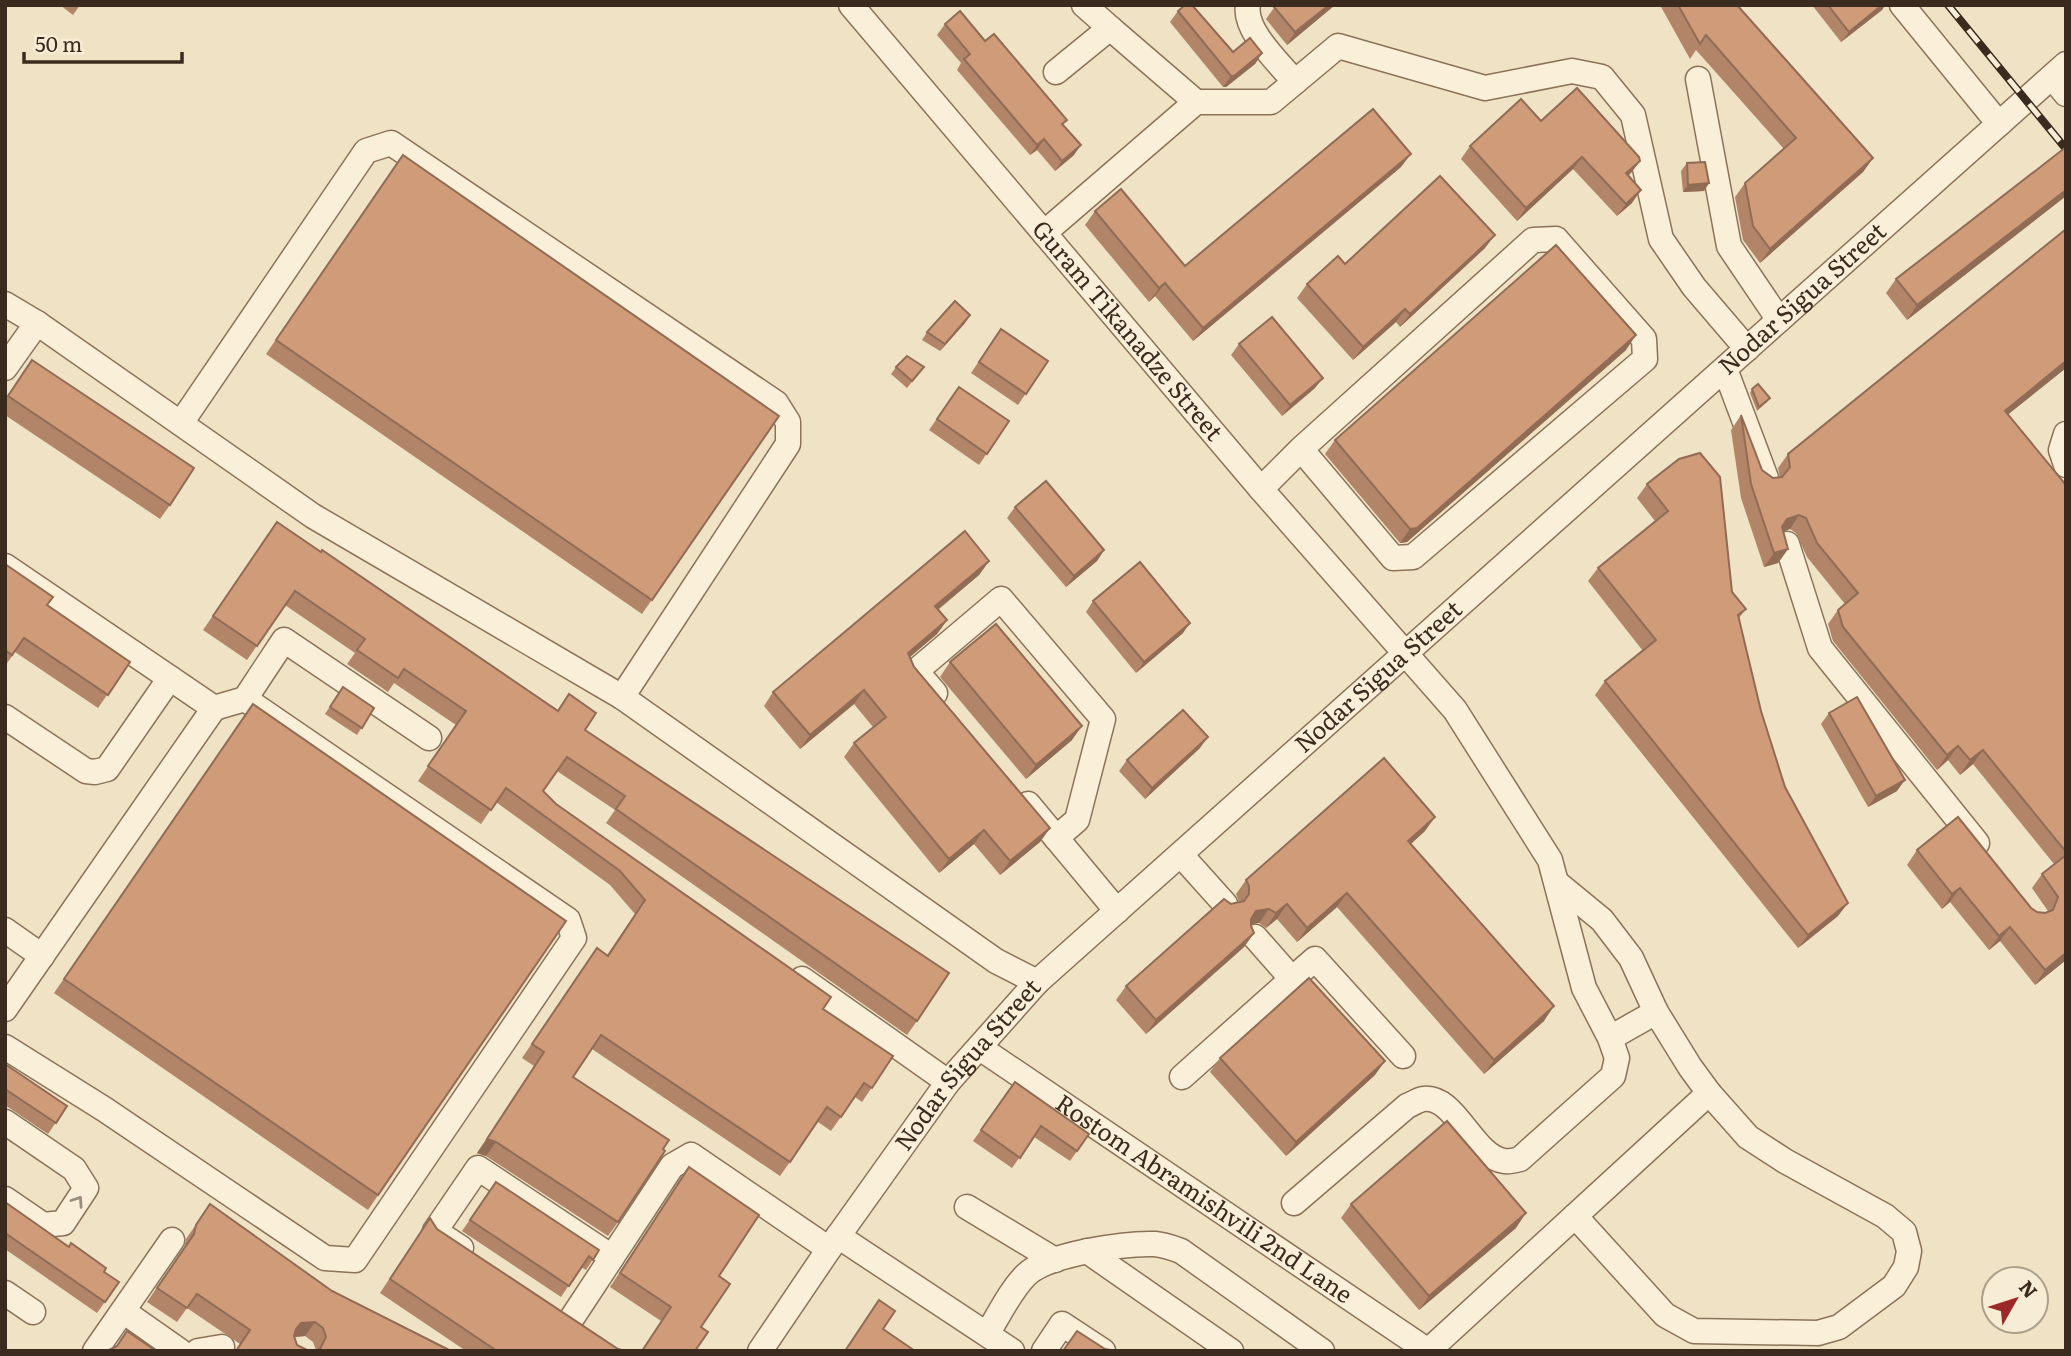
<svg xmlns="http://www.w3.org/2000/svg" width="2071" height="1356" font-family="Literata,serif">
  <rect width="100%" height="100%" fill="#f0e2c4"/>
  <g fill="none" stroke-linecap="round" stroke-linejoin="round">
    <defs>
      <g id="minor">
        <path id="s1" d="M 851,5 L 1261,489 L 1455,710 L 1550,860 L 1584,988 L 1610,1038 L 1617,1058 L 1613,1076 L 1520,1159 C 1516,1160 1509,1162 1504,1161 C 1472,1156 1455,1094 1423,1099 C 1418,1100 1412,1104 1407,1106 L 1294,1203"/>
        <polyline points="1084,5 1110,28"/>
        <path d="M 1248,5 C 1243,30 1280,64 1295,82"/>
        <polyline points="1902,5 1999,124"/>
        <polyline points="1056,72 1110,28 1196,102"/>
        <polyline points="2052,77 2066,94"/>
        <polyline points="1698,79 1729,246 1779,320"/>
        <polyline points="1044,233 1196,102 1271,102 1338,46 1485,88 1572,71 1602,77 1633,115 1661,239 1694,287 1747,349"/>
        <polyline points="5,304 37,323 313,516 622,697 996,961 1037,982"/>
        <polyline points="5,368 37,323"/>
        <polyline points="1725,369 1766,478"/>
        <polyline points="181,423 366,151 391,143 776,403 788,422 788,444 622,697"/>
        <polyline points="2066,434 2061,450 2066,465"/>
        <polyline points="1261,489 1301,449 1533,240 1556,239 1644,339 1645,359 1413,557 1393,558 1301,449"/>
        <polyline points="1787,544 1820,648 1977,843"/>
        <polyline points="5,566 214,708 245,699 284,640 429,738"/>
        <polyline points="935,693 916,671 1001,599 1103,719 1077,820 1056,838"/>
        <polyline points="5,717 86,771 95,772 107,769 170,678"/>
        <polyline points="1028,804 1117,911"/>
        <polyline points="1181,855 1225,904"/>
        <polyline points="1557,883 1602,920 1631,958 1656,1012 1690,1067 1709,1093 1748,1137 1785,1161 1885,1216 1904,1232 1909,1251 1906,1267 1894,1286 1839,1327 1818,1333 1694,1331 1665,1315 1575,1216"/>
        <polyline points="5,930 42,956"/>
        <polyline points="1255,937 1292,979 1315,959 1403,1056"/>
        <polyline points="802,979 948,1082"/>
        <polyline points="5,1009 214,708"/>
        <polyline points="1610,1038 1656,1012"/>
        <polyline points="5,1047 104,1109 325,1258 355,1260 574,938 568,920 245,699"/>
        <path id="s2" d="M 980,1048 L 1428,1351"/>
        <polyline points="1182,1077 1292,979"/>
        <polyline points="5,1122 74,1169 86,1188 63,1223 43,1225 5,1199"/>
        <polyline points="967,1207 1055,1260"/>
        <polyline points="838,1236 1012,1351"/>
        <polyline points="461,1248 435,1231 478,1168 612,1257"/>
        <polyline points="1087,1251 1231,1351"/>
        <polyline points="5,1293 33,1312"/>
        <polyline points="123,1311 180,1351"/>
        <polyline points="570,1321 672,1166 691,1155 829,1249"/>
        <path d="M 987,1334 C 999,1315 1010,1291 1026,1275 C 1047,1254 1125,1243 1155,1244 C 1164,1245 1173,1248 1181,1251 L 1322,1351"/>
        <polyline points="95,1351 172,1240"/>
        <polyline points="198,1351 222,1347"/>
        <path id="s3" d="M 760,1351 L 829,1249 L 948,1082 L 1037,982 L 2066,64"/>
        <polyline points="1044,1351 1062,1324 1103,1351"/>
        <polyline points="1428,1351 1709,1093"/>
      </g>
    </defs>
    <use href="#minor" stroke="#8b735a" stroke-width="27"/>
    <use href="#minor" stroke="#faefd8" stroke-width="24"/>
    <defs>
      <polyline id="rail" points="1948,5 2066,149"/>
    </defs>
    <use href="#rail" stroke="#3b2b1e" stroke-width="8"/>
    <use href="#rail" stroke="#f7ecd4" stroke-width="5" stroke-dasharray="16" stroke-linecap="butt"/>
  </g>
  <g fill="#b28568">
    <polygon points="60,5 80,5 73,15"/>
    <polygon points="1276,5 1335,5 1287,45 1266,19"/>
    <polygon points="1660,5 1737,5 1873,158 1863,172 1760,263 1743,240 1735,197 1745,183 1784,149 1696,50 1690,59"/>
    <polygon points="1812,5 1885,5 1882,10 1841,42"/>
    <polygon points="1178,11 1233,52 1262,53 1255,64 1226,87 1223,87 1170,22"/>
    <polygon points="945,24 985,41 1067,120 1063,125 1074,155 1055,171 1037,150 1030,155 957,70 961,63 937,35"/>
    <polygon points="1541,121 1640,161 1628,176 1632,203 1617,216 1573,169 1517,221 1461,159 1470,146"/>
    <polygon points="2066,147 2066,196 1907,320 1886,293 1896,279"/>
    <polygon points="403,155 779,416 642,614 266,354"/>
    <polygon points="1687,163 1709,183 1704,191 1683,192 1681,171"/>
    <polygon points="1401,167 1193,341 1155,296 1149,302 1085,225 1095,211 1185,266"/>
    <polygon points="2066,229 2066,368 2008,414 2066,485 2066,960 2035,985 2000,941 1989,950 1950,902 1942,909 1907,865 1917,850 2031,908 2037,912 2045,913 2048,911 2032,888 2042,874 2054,864 1973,764 1960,775 1948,760 1937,770 1833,641 1828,624 1838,610 1845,604 1807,557 1796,533 1790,529 1783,531 1788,549 1778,563 1764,567 1741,498 1731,430 1741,415 1762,470 1773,478 1780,478 1778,468 1788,454"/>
    <polygon points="1485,248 1400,327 1396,322 1353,360 1297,298 1307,284"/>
    <polygon points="965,323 940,351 922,340 927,332"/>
    <polygon points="1001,329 1048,361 1018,405 971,373"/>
    <polygon points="1239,344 1315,388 1282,416 1231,355"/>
    <polygon points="1626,350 1407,542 1400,543 1325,454 1335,440"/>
    <polygon points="32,360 170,505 160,519 5,415 5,400"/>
    <polygon points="896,367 924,367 907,388 891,374"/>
    <polygon points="959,387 1009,421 979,465 929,430"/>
    <polygon points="1752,389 1770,398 1767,402 1757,411 1750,393"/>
    <polygon points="1647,484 1746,609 1739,618 1761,711 1785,787 1838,916 1798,948 1595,695 1605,681 1643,651 1588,581 1598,568 1655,521 1637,498"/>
    <polygon points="1015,507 1104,550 1097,561 1066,587 1007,518"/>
    <polygon points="277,522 558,710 569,694 585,730 917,1021 907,1035 606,823 615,810 557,771 543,791 556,804 823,1009 893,1056 862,1102 855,1097 831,1131 818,1122 780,1176 592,1049 573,1077 618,1222 608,1236 486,1156 477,1153 534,1066 522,1058 597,948 607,955 635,914 610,885 496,802 481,824 418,781 456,725 394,683 388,692 347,664 355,653 285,605 247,660 203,630"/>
    <polygon points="989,561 979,575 938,610 947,620 937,634 910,657 914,667 1050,828 1040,842 1000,875 974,844 939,873 844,757 854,743 873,727 854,704 800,749 764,706 773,692"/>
    <polygon points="5,564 47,605 130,662 98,708 15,652 5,666"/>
    <polygon points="1093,601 1183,633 1136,673 1086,612"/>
    <polygon points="950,662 1072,740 1026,779 940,677"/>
    <polygon points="343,687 374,708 357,735 325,714"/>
    <polygon points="253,704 566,921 368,1210 54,993"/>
    <polygon points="1829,713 1897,791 1868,807 1821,724"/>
    <polygon points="1200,748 1145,799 1119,771 1127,760"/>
    <polygon points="1425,831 1411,844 1544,1021 1484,1074 1337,907 1297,942 1277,919 1266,928 1259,923 1251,924 1254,933 1244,947 1146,1034 1116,1000 1126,986 1231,904 1239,902 1236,894 1246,880"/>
    <polygon points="1220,1058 1375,1075 1286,1156 1210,1072"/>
    <polygon points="5,1064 67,1106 48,1134 5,1105"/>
    <polygon points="1015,1082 1089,1134 1070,1161 1034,1137 1012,1168 973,1141"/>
    <polygon points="680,1181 719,1276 701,1327 661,1321 610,1287"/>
    <polygon points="496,1182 599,1250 586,1270 581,1267 561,1297 462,1231"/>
    <polygon points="5,1202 119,1282 97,1313 5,1249"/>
    <polygon points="210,1204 332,1291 451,1351 316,1350 313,1342 305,1336 240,1344 187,1308 177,1322 147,1302 184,1248 186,1239"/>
    <polygon points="1351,1204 1516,1228 1419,1310 1341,1218"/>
    <polygon points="430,1218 437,1229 618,1349 625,1351 466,1351 380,1293"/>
  </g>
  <g fill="#916c55">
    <polygon points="1329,5 1335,5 1287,45 1295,32"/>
    <polygon points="1882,5 1885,5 1882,10 1841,42 1849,32"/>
    <polygon points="1262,53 1255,64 1226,87 1223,87 1231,76"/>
    <polygon points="1044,139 1037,150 1030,155 1037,145"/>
    <polygon points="1081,145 1074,155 1055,171 1062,161"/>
    <polygon points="1411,154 1401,167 1193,341 1203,328"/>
    <polygon points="1582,157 1573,169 1517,221 1526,208"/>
    <polygon points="1873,158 1863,172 1760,263 1770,249"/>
    <polygon points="1640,161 1631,173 1617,186 1626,173"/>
    <polygon points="1709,183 1704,191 1683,192 1688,185"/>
    <polygon points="1641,190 1632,203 1617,216 1626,204"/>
    <polygon points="2066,190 2066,196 1907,320 1917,305"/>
    <polygon points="1495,235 1485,248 1400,327 1410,314"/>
    <polygon points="1165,283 1155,296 1149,302 1159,288"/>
    <polygon points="1405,309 1396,322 1353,360 1363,347"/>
    <polygon points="970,315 965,323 940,351 945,344"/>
    <polygon points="1636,335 1626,350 1407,542 1400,543 1410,529"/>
    <polygon points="2066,361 2066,368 1995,425 2005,411"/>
    <polygon points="1323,378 1315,388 1282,416 1290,405"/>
    <polygon points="1799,515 1790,529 1777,534 1787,519"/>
    <polygon points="1788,549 1778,563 1764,567 1774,553"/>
    <polygon points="1104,550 1097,561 1066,587 1074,576"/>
    <polygon points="989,561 979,575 925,620 935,606"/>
    <polygon points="947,620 937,634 898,667 908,653"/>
    <polygon points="1190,623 1183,633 1136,673 1144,662"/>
    <polygon points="864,690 854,704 800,749 810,735"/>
    <polygon points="1082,726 1072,740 1026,779 1036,765"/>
    <polygon points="1208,737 1200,748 1145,799 1152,788"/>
    <polygon points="1958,746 1948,760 1937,770 1947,755"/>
    <polygon points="1983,750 1973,764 1960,775 1970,760"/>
    <polygon points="1905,780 1897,791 1868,807 1876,796"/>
    <polygon points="1435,817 1425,831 1398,855 1408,841"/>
    <polygon points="1050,828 1040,842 1000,875 1010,861"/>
    <polygon points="984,830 974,844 939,873 949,859"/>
    <polygon points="1960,888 1950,902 1942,909 1952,894"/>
    <polygon points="1347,893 1337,907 1297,942 1307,928"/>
    <polygon points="1848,903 1838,916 1798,948 1808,935"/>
    <polygon points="1287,904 1277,919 1266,928 1276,913"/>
    <polygon points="1269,909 1259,923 1246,925 1256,911"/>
    <polygon points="2010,927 2000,941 1989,950 1999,936"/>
    <polygon points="1254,933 1244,947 1146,1034 1156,1020"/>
    <polygon points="2066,953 2066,960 2035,985 2045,970"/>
    <polygon points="1554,1006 1544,1021 1484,1074 1494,1060"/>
    <polygon points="1385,1061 1375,1075 1286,1156 1296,1142"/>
    <polygon points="487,1139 496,1142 486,1156 477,1153"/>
    <polygon points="1526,1213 1516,1228 1419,1310 1429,1296"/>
    <polygon points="315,1322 305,1336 291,1337 296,1329 301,1323"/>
  </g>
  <g fill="#cf9b79" stroke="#916c55" stroke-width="2">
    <polygon points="1185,5 1192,5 1233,52 1250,38 1262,53 1234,76 1231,76 1178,11"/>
    <polygon points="1276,5 1329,5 1295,32 1274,7"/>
    <polygon points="1678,5 1737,5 1873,158 1770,249 1753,226 1745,183 1796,138 1706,35 1700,44"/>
    <polygon points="1828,5 1882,5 1849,32"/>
    <polygon points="960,11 985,41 994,34 1067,120 1062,124 1081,145 1062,161 1044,139 1037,145 964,59 970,54 945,24"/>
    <polygon points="1577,88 1639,157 1640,161 1626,173 1641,190 1626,204 1582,157 1526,208 1470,146 1521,99 1541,121"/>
    <polygon points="1373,109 1411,154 1203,328 1165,283 1159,288 1095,211 1121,189 1185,266"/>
    <polygon points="2066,147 2066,190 1917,305 1896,279"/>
    <polygon points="403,155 779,416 652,600 276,340"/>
    <polygon points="1705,162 1709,183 1688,185 1687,163"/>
    <polygon points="1440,176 1495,235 1410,314 1405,309 1363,347 1307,284 1338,256 1345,264"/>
    <polygon points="2066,229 2066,361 2005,411 2066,485 2066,852 1983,750 1970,760 1958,746 1947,755 1843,627 1838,610 1858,593 1817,543 1806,518 1799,515 1787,519 1782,527 1788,549 1774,553 1751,484 1741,415 1762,470 1773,478 1782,477 1790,467 1788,454"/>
    <polygon points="1556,245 1636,335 1417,528 1410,529 1335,440"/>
    <polygon points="955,301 970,315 945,344 927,332"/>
    <polygon points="1272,317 1323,378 1290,405 1239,344"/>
    <polygon points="1001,329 1048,361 1026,394 979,362"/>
    <polygon points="907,356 924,367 912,381 896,367"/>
    <polygon points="32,360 194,468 170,505 8,396"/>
    <polygon points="1758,384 1770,398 1759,407 1752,389"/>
    <polygon points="959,387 1009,421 987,454 937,419"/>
    <polygon points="1700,453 1720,477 1732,592 1746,609 1738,615 1761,711 1785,787 1848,903 1808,935 1605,681 1656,640 1598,568 1668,511 1647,484 1679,459"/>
    <polygon points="1046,481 1104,550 1074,576 1015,507"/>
    <polygon points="277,522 321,552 322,550 558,711 569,694 596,713 585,730 949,973 917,1021 616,809 625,796 567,757 543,791 556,804 831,997 823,1009 893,1056 872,1088 864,1083 841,1117 827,1107 790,1162 601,1035 573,1077 669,1140 663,1149 665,1151 618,1222 496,1142 487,1139 544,1052 532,1044 597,948 608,956 645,900 620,871 506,788 491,810 428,766 466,711 404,669 398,678 357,650 365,639 295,591 257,646 213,616"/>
    <polygon points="965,531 989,561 935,606 947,620 908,653 914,667 1050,828 1010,861 984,830 949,859 854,743 886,717 864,690 810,735 773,692"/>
    <polygon points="1140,562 1190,623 1144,662 1093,601"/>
    <polygon points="5,564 53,597 47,605 130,662 108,695 24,638 12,655 5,650"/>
    <polygon points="996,624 1082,726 1036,765 950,662"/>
    <polygon points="343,687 374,708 362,728 330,707"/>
    <polygon points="1857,697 1905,780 1876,796 1829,713"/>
    <polygon points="253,704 566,921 378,1195 64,979"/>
    <polygon points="1183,710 1208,737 1152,788 1127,760"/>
    <polygon points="1384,758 1435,817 1408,841 1554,1006 1494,1060 1347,893 1307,928 1287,904 1276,913 1269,909 1256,911 1251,919 1251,926 1254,933 1156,1020 1126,986 1224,899 1231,904 1244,901 1249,894 1249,886 1246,880"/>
    <polygon points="1958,817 2031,908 2037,912 2045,913 2053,910 2058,897 2042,874 2066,855 2066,953 2045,970 2010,927 1999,936 1960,888 1952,894 1917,850"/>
    <polygon points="1309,978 1385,1061 1296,1142 1220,1058"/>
    <polygon points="5,1064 67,1106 56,1123 5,1089"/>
    <polygon points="1015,1082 1089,1134 1077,1151 1041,1126 1020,1158 981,1130"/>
    <polygon points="1447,1121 1526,1213 1429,1296 1351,1204"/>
    <polygon points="689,1167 759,1215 719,1276 730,1284 701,1327 708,1332 695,1351 642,1351 671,1307 620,1273"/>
    <polygon points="496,1182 599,1250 593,1260 589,1256 569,1286 470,1220"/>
    <polygon points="5,1202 69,1247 71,1243 106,1268 104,1272 119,1282 105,1302 5,1233"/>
    <polygon points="210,1204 332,1291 451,1351 314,1351 320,1349 326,1337 323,1328 315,1322 301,1323 296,1329 294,1336 297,1345 309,1351 236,1351 250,1330 197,1294 187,1308 157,1288 194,1234 196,1225"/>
    <polygon points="430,1218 437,1229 618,1349 625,1351 497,1351 390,1279"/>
    <polygon points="879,1300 895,1311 883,1329 915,1351 845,1351"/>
    <polygon points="127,1331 156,1351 107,1351 117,1346"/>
    <polygon points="1077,1331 1105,1349 1116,1351 1063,1351"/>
  </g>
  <defs><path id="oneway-chevron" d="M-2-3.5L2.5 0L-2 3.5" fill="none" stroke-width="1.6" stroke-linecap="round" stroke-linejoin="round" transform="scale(1.75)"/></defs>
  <use stroke="#9a8d7b" href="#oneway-chevron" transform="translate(78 1201) rotate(-56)"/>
  <g text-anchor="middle" stroke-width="6" stroke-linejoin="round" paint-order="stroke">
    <g font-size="24" fill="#3b2b1e" stroke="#f7ecd4">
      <text dy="8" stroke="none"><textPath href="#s3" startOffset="1488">Nodar Sigua Street</textPath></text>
      <text dy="8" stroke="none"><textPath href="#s1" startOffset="427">Guram Tikanadze Street</textPath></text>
      <text dy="8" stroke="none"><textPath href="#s3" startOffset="920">Nodar Sigua Street</textPath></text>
      <text dy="8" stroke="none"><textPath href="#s3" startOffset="354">Nodar Sigua Street</textPath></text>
      <text dy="8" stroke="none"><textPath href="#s2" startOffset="270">Rostom Abramishvili 2nd Lane</textPath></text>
    </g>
  </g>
  <rect width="2071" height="1356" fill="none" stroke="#3b2b1e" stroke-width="14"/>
  <g transform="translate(2015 1300) rotate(51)"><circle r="33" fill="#f7ecd4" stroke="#ac9f8b" stroke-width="2"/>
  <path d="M0-5L12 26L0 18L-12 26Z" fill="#9c282a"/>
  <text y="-10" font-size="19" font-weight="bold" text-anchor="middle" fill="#3b2b1e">N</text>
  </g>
  <path d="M24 52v10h158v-10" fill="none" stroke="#3b2b1e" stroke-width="3.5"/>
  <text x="35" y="52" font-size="21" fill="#3b2b1e" stroke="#f7ecd4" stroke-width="5" paint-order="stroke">50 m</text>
</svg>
